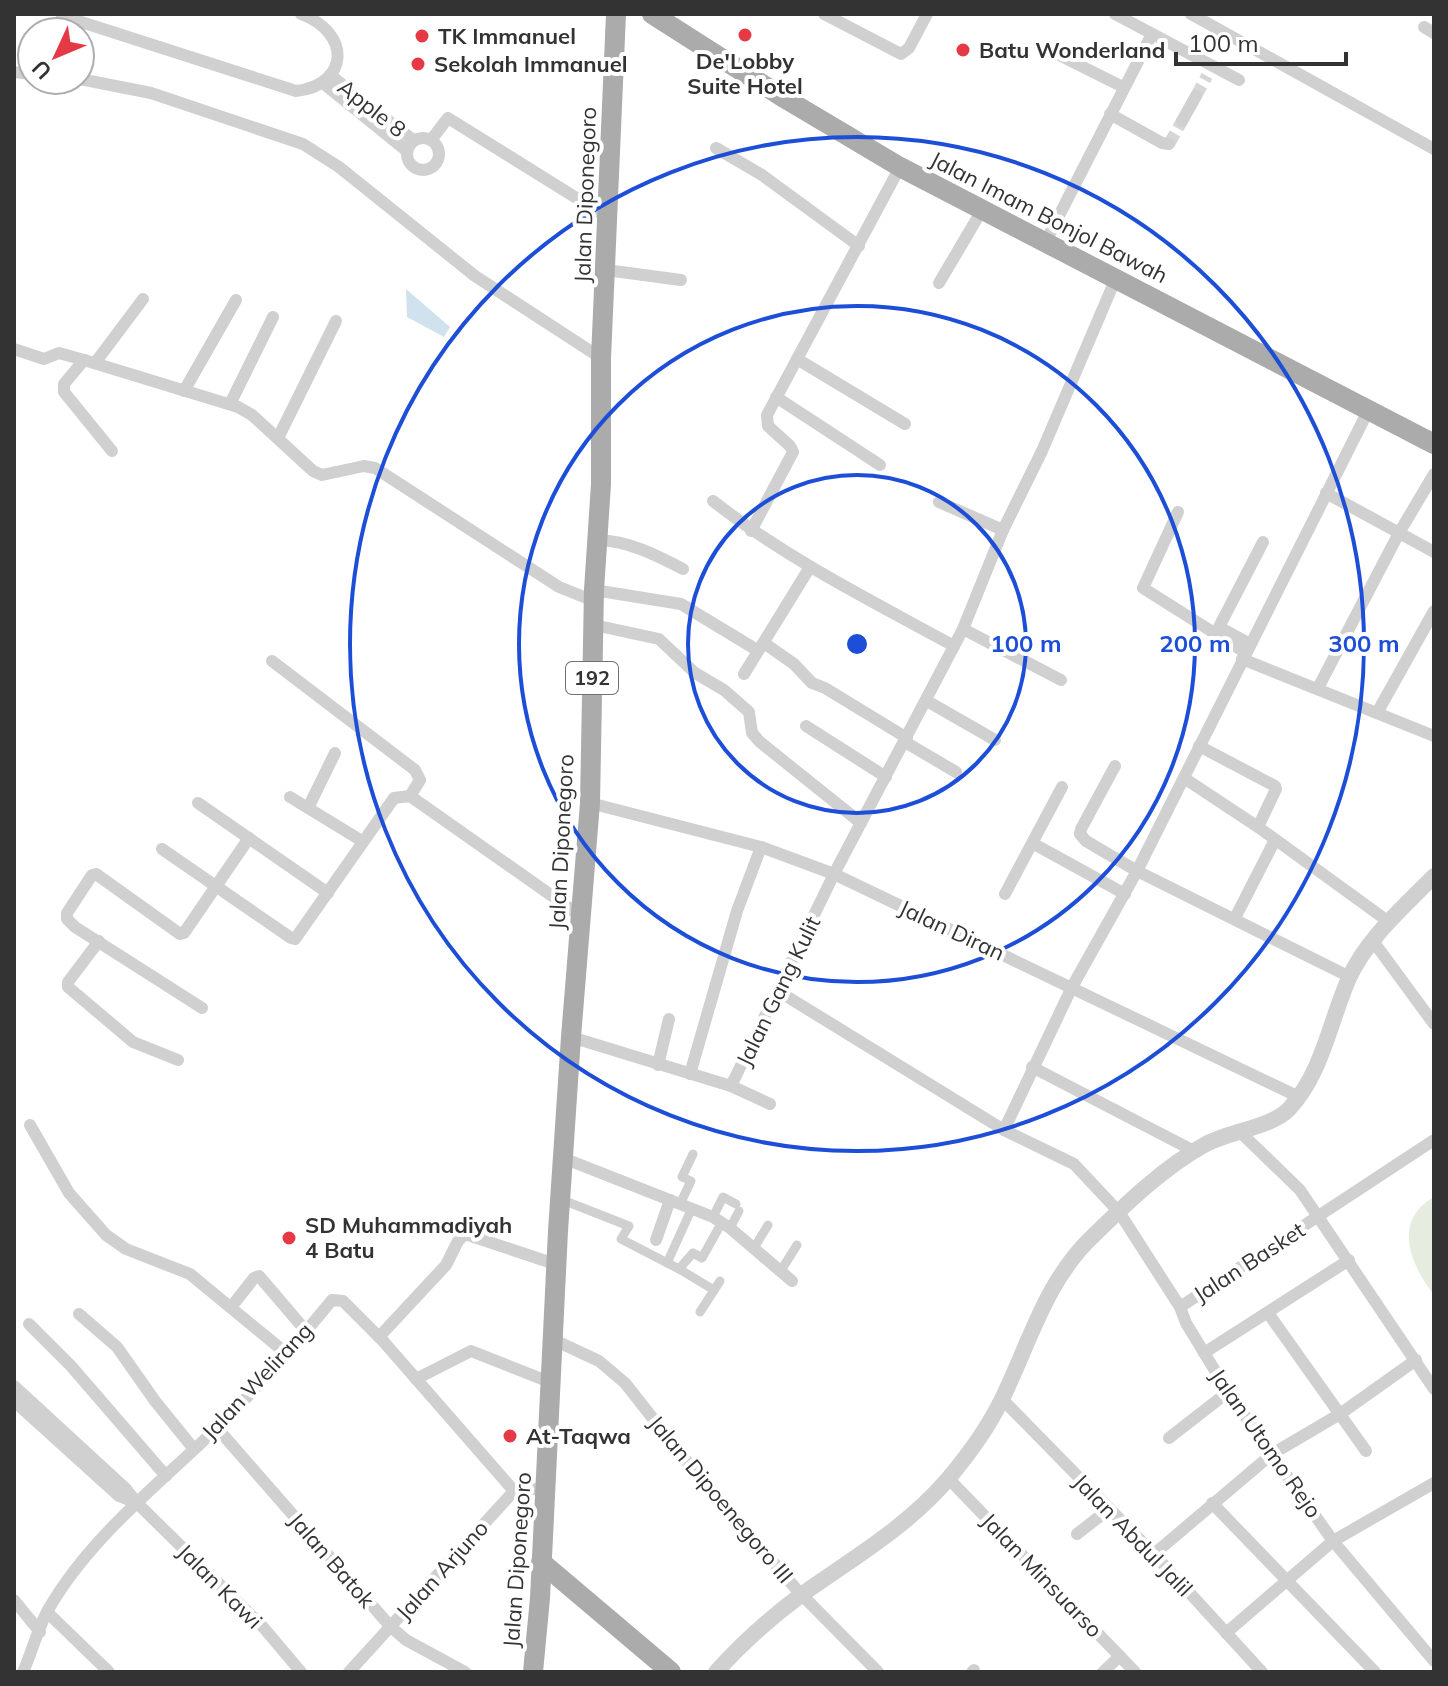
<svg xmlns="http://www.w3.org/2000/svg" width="1448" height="1686" font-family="Mulish,sans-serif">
  <rect width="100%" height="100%" fill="#fff"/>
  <path fill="#e6ecdf" d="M 1434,1197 L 1434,1295 C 1410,1264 1392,1221 1434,1197 Z"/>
  <polygon fill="#cfe2ee" points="406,289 450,327 444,337 407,317"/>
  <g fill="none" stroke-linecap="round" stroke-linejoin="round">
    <g stroke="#d6d6d6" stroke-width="12" stroke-dasharray="12 6" stroke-linecap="butt">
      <polyline points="1196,96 1207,76"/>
      <polyline points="1169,144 1182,121"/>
    </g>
    <g stroke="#d0d0d0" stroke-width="9">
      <polyline points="560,1199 629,1226 621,1239 679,1269 693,1253 702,1258 722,1222"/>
      <polyline points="680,1204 691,1181 682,1177 693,1154"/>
      <polyline points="713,1217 723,1197 736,1204"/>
      <polyline points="730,1228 739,1211"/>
      <polyline points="754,1248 768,1225"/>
      <polyline points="667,1263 692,1208"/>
      <polyline points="679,1269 714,1290"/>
      <polyline points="780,1272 797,1245"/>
      <polyline points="700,1312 720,1281"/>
    </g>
    <g stroke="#d0d0d0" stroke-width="12">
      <polyline points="62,14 63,32"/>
      <path d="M 72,14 L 75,20 L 296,91 C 349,85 352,33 301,14"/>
      <polyline points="824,14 901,54 909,48 927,14"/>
      <polyline points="1115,14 1239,80"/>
      <polyline points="1191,14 1434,149"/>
      <polyline points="1424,27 1434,33"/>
      <polyline points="1047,49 1123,87"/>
      <polyline points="14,72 32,74"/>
      <polyline points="330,75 413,140"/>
      <polyline points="80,79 151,93 303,144 339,167 475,276 601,358"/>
      <polyline points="323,83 407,151"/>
      <polyline points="1110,114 1162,143 1169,144"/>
      <polyline points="1182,121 1196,96"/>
      <circle cx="423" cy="154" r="16"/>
      <polyline points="431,140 448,118 607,217"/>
      <polyline points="716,148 762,175 859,246"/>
      <polyline points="1045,243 1152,34"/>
      <polyline points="606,270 681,280"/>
      <polyline points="939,283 982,210"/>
      <polyline points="14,349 44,359 59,353 84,360 238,407 252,415 313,471 322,475 364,466 375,468 559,587 594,601"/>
      <polyline points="797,359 905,424"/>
      <polyline points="84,360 64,384 64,392 112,451"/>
      <polyline points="95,363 143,299"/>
      <polyline points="184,391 236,300"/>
      <polyline points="776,397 880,465"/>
      <polyline points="230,404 273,317"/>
      <polyline points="278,438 336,321"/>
      <polyline points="1326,493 1434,552"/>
      <path d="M 713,501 C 787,559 872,601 954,646"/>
      <polyline points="939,502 1003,530"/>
      <polyline points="1178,512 1143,588 1246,653"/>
      <polyline points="751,531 793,452 790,446 768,426 767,415 900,167"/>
      <path d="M 598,540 C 629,541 656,555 683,569"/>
      <polyline points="594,590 681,604 752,647"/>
      <polyline points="594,625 659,639 695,673 724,690 749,712 752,733 760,742 861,823"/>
      <polyline points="963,629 1061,680"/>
      <polyline points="764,643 794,664 812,683 825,688 907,738"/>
      <polyline points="1250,644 1219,627 1263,542"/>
      <polyline points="1242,659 1434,736"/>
      <polyline points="272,661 415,770 420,780 410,796"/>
      <polyline points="744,674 810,567"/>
      <polyline points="1318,688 1399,533 1434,474"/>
      <polyline points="927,701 995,740"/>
      <polyline points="1377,713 1434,611"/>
      <polyline points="806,726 886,777"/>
      <polyline points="905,742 956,772"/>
      <polyline points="1199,746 1275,786 1276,789 1258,827"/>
      <polyline points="335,753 308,808 362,841"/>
      <polyline points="1115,766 1081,829 1080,834 1086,841 1137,871 1350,977"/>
      <polyline points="1184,778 1258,827 1389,922"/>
      <polyline points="290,797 308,808"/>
      <polyline points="198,803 328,893"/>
      <polyline points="590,803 761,847 834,874 1299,1097"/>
      <polyline points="1034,844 1125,894"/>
      <polyline points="162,849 291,938 295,939 394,798 410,796 582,917"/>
      <polyline points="1005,894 1062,787"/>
      <polyline points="1235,918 1275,840"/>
      <polyline points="99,941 68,982 68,987 133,1042 178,1060"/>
      <polyline points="1373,941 1434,1024"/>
      <polyline points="778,991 1004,1130 1074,1164 1119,1212 1180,1307 1186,1323 1228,1392 1333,1541 1434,1661"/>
      <polyline points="202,1008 75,927 67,919 67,913 92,875 96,874 180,934 184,933 249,838"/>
      <polyline points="571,1037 731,1086 834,874 963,629 1003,530 1042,451 1116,278"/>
      <polyline points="658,1065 669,1019"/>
      <polyline points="1032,1067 1194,1151"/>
      <polyline points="690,1074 737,911 761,847"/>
      <polyline points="731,1086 770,1104"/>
      <polyline points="30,1125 69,1193 106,1235 126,1249 190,1274 287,1354"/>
      <polyline points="1004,1130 1072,987 1137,871 1369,409"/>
      <polyline points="1238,1130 1300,1190 1434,1389"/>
      <polyline points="563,1158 713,1217 730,1228 792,1281"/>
      <polyline points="656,1240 670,1200"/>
      <polyline points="232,1306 254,1278 259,1276 306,1331"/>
      <polyline points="1180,1307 1434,1140"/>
      <polyline points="1268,1313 1366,1451"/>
      <polyline points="79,1314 117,1347 155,1401 193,1448"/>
      <polyline points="29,1324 71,1366 166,1476"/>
      <polyline points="379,1337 446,1265 458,1241 465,1234 558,1265"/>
      <polyline points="554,1340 599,1361 625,1383 684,1458 797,1590 878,1672"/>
      <polyline points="1204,1353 1349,1260"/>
      <polyline points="416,1379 471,1351 552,1383"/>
      <polyline points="14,1386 126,1489 137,1503 263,1627 301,1672"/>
      <polyline points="1002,1399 1154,1554 1262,1672"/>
      <polyline points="14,1401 119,1496 137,1503"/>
      <polyline points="217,1428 390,1626 406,1640 465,1672"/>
      <polyline points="1169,1438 1228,1392"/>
      <polyline points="948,1478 1135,1672"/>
      <polyline points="1212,1503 1375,1672"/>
      <polyline points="1077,1534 1109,1509"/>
      <polyline points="1154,1554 1272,1454 1340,1414 1416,1360"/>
      <polyline points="14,1600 40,1632"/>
      <polyline points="47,1612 109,1672"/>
      <polyline points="1226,1633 1333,1541 1434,1483"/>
      <path d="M 23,1672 C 32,1652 38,1628 48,1610 C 90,1537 158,1485 218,1427 C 258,1387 296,1344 332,1300 L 343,1301 L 383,1341 L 514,1491"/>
      <polyline points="349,1672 514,1491 545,1488"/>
      <polyline points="972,1672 974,1670"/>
      <polyline points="1103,1672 1120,1656"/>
    </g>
    <path stroke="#d0d0d0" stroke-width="16" d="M 716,1672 C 742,1643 770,1618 801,1595 C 853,1558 906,1528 948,1479 C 969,1454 988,1428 1002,1399 C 1030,1342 1046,1280 1093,1236 C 1127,1203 1164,1167 1206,1144 C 1230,1131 1272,1127 1289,1109 C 1322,1074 1330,1021 1349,978 C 1368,937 1404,907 1434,876"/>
    <g stroke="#ababab" stroke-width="20">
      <polyline points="652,14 784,98 900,167 1434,444"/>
      <polyline points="541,1562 671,1672"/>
      <polyline points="533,1672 540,1598 558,1231 571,1037 590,803 594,590 601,484 601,358 616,14"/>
    </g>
  </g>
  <g fill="none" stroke="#1d4ed8" stroke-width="4">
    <circle cx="857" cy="644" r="169"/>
    <circle cx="857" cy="644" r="338"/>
    <circle cx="857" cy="644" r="507"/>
  </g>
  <g fill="#e63946" stroke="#fff" stroke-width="3">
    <circle cx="745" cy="35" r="8"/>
    <circle cx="422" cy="36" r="8"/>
    <circle cx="963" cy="50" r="8"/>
    <circle cx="418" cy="64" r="8"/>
    <circle cx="289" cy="1238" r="8"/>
    <circle cx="510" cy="1436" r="8"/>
  </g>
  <g text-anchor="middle" stroke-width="8" stroke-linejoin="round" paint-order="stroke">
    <rect fill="#fff" stroke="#707070" stroke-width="2" x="566" y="662" width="52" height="32" rx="6"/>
    <g font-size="20" font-weight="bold" fill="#333">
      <text x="592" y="685">192</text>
    </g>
    <g font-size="22" font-weight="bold" fill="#333" stroke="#fff" text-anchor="start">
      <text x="438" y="44">TK Immanuel</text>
      <text x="979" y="58">Batu Wonderland</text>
      <text x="745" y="69" text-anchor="middle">De'Lobby<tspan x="745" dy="25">Suite Hotel</tspan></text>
      <text x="434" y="72">Sekolah Immanuel</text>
      <text x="305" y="1233">SD Muhammadiyah<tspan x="305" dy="25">4 Batu</tspan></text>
      <text x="526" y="1444">At-Taqwa</text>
    </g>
    <g font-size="22" fill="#333" stroke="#fff">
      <text transform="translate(372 108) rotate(38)" y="8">Apple 8</text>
      <text transform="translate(585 195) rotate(-88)" y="8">Jalan Diponegoro</text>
      <text transform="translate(1049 217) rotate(27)" y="8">Jalan Imam Bonjol Bawah</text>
      <text transform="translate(561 842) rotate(-87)" y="8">Jalan Diponegoro</text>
      <text transform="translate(952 930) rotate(25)" y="8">Jalan Diran</text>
      <text transform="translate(778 991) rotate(-64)" y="8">Jalan Gang Kulit</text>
      <text transform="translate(1249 1262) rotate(-33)" y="8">Jalan Basket</text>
      <text transform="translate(257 1381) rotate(-47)" y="8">Jalan Welirang</text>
      <text transform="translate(1266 1443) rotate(55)" y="8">Jalan Utomo Rejo</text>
      <text transform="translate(721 1499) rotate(50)" y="8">Jalan Dipoenegoro III</text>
      <text transform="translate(1133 1535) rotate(46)" y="8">Jalan Abdul Jalil</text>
      <text transform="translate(332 1560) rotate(49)" y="8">Jalan Batok</text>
      <text transform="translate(517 1560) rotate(-86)" y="8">Jalan Diponegoro</text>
      <text transform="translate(442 1570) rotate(-48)" y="8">Jalan Arjuno</text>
      <text transform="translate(1042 1575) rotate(46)" y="8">Jalan Minsuarso</text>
      <text transform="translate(220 1586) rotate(45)" y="8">Jalan Kawi</text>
    </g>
  </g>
  <circle cx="857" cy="644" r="12" fill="#1d4ed8" stroke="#fff" stroke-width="4"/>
  <g font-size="24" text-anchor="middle" font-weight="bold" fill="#1d4ed8" stroke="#fff" stroke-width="8" stroke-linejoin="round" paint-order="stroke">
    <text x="1026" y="652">100 m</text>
    <text x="1195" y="652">200 m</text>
    <text x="1364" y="652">300 m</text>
  </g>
  <rect width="1448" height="1686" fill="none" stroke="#333333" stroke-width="32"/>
  <g transform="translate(56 56) rotate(226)"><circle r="38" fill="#ffffff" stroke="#adadad" stroke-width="2"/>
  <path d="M0-6L14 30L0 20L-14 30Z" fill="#e63946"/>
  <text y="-12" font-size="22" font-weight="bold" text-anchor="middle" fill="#333333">U</text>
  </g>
  <path d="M1176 52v12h170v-12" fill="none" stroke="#333333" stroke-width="4"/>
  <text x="1188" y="52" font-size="24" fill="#333333" stroke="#ffffff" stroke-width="6" paint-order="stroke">100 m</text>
</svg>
